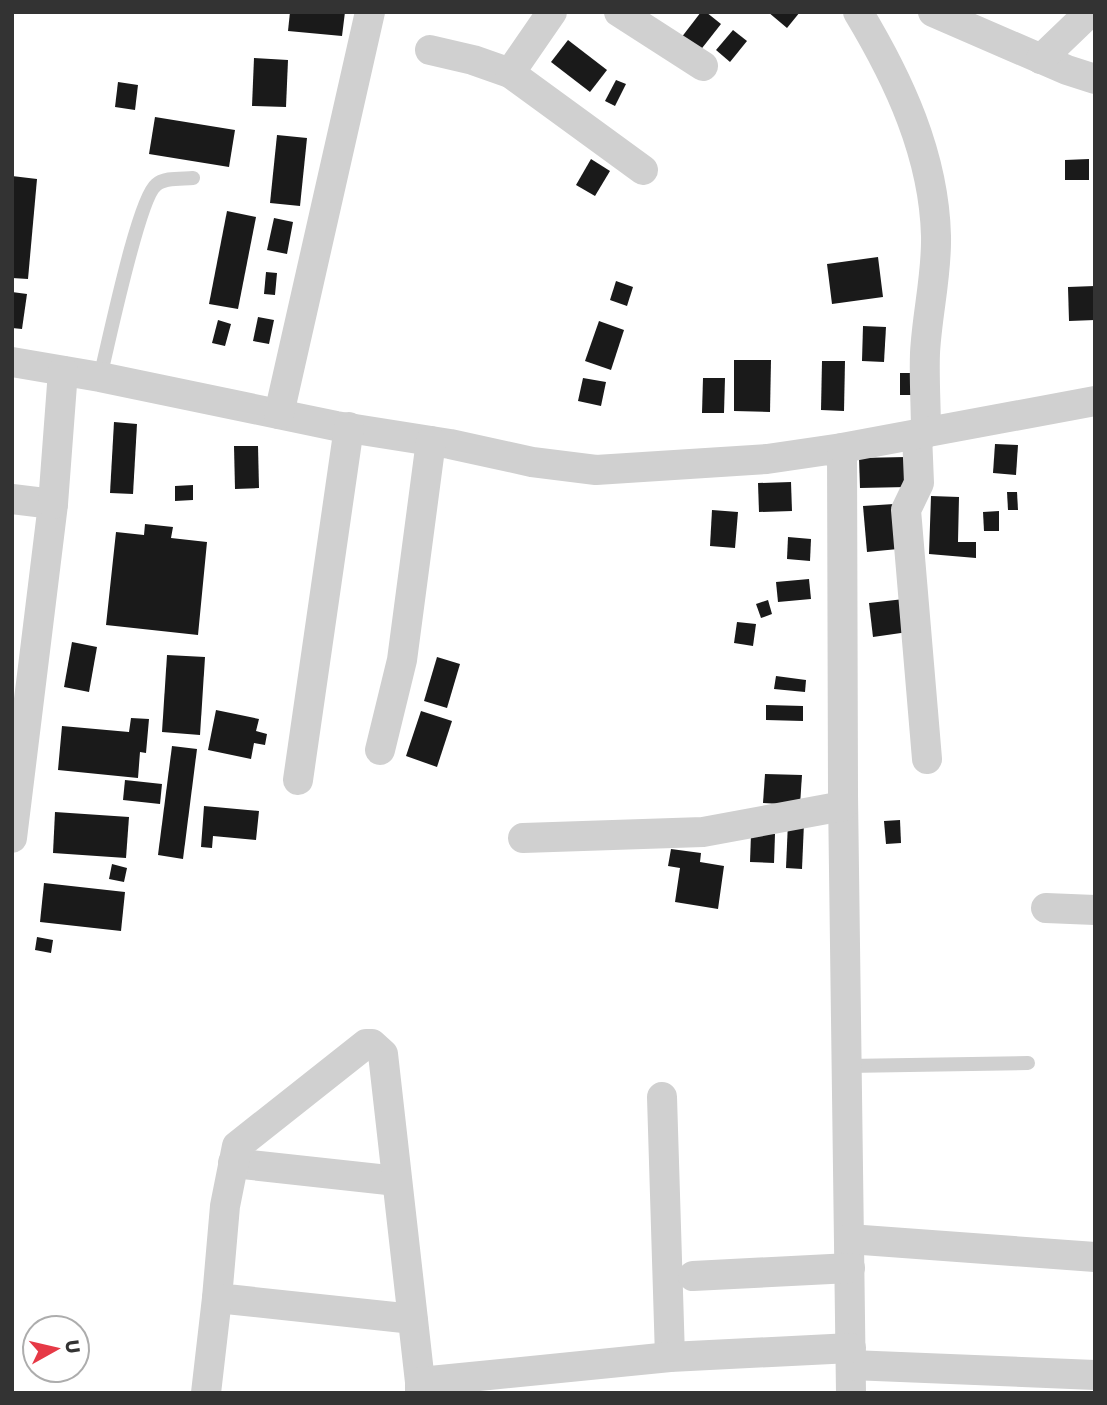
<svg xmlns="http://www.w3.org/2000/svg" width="1107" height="1405" font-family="Poppins,sans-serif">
  <rect width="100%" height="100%" fill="#fff"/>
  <g fill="#1a1a1a">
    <polygon points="290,12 345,12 342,36 288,31"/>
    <polygon points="701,12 706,12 721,24 699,52 681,38"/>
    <polygon points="768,12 800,12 787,28"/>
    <polygon points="733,30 747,41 730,62 716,50"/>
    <polygon points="568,40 607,70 590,92 551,62"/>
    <polygon points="254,58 288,60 286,107 252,106"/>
    <polygon points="616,80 626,84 615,106 605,101"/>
    <polygon points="118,82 138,85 135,110 115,107"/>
    <polygon points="155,117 235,130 229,167 149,154"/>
    <polygon points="277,135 307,138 300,206 270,203"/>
    <polygon points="591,159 610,171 595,196 576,185"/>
    <polygon points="1089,159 1089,180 1065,180 1065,160"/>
    <polygon points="12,176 37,179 28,279 12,278"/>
    <polygon points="227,211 256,217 238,309 209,304"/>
    <polygon points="274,218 293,222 287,254 267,250"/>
    <polygon points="878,257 883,297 832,304 827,264"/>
    <polygon points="266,272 277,273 275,295 264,294"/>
    <polygon points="616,281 633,287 627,306 610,300"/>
    <polygon points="1095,286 1095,320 1069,321 1068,287"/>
    <polygon points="12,292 27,294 22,329 12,328"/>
    <polygon points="258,317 274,320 269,344 253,341"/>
    <polygon points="218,320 231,324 225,346 212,343"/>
    <polygon points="599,321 624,330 611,370 585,361"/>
    <polygon points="863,326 886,327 884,362 862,361"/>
    <polygon points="734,360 771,360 770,412 734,411"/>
    <polygon points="822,361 845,361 844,411 821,410"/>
    <polygon points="900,373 915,373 916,395 900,395"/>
    <polygon points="583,378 606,382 601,406 578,401"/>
    <polygon points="703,378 725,378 724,413 702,413"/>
    <polygon points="114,422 137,424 133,494 110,493"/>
    <polygon points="995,444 1018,445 1016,475 993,473"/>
    <polygon points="234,446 258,446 259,488 235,489"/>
    <polygon points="906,457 907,487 860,488 859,458"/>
    <polygon points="791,482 792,511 759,512 758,483"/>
    <polygon points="193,485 193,500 175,501 175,486"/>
    <polygon points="1007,492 1017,492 1018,510 1008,510"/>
    <polygon points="931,496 959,497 958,542 976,542 976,558 929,554"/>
    <polygon points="894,504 898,549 867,552 863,506"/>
    <polygon points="712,510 738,512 735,548 710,546"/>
    <polygon points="999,511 999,531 984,531 983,512"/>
    <polygon points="145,524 173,527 171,538 207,542 198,635 106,625 116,532 144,535"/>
    <polygon points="788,537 811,539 810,561 787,559"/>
    <polygon points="809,579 811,599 778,602 776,582"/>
    <polygon points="904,599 908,632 873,637 869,603"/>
    <polygon points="768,600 772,614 761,618 756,604"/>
    <polygon points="737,622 756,624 753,646 734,643"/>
    <polygon points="72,642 97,647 89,692 64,687"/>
    <polygon points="167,655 205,657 200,735 162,732"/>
    <polygon points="437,657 460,664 447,708 424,701"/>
    <polygon points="776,676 806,680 805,692 774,689"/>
    <polygon points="766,705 803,706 803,721 766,720"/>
    <polygon points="216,710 259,719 256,731 267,734 265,745 254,743 251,759 208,750"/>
    <polygon points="421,711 452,721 437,767 406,756"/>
    <polygon points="131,718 149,719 146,753 140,752 138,778 58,770 62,726 129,732"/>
    <polygon points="172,746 197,749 183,859 158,855"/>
    <polygon points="765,774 802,775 800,805 763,803"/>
    <polygon points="125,780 162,784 160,804 123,800"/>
    <polygon points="204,806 259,811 256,840 213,836 212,848 201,847"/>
    <polygon points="55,812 129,817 126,858 53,853"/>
    <polygon points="900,820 901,843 886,844 884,821"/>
    <polygon points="788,822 804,823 802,869 786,868"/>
    <polygon points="751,834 775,834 774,863 750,862"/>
    <polygon points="671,849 701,853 700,862 724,866 718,909 675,902 680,868 668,866"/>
    <polygon points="112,864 127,868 124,882 109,879"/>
    <polygon points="44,883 125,892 121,931 40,922"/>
    <polygon points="37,937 53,940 51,953 35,950"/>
  </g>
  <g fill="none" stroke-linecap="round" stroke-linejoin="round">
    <g stroke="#d0d0d0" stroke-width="14">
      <path d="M 100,377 C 108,346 138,199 156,185 C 164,177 182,179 193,178"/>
      <polyline points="847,1066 1028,1063"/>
    </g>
    <g stroke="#d0d0d0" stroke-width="30">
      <polyline points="619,12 703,66"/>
      <path d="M 858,12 C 899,80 934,155 936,236 C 937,275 927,314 925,353 C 924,379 926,406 926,433"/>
      <polyline points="933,12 1067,70 1095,79"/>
      <polyline points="430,50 473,60 510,73 552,12"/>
      <polyline points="1041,59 1090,12"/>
      <polyline points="510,73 643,170"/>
      <polyline points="12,362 100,377 336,426 450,444 532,462 596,470 767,459 842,448 843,795 851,1393"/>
      <polyline points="279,414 370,12"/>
      <polyline points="917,434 919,483 906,510 927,759"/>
      <polyline points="842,448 1095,401"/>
      <polyline points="12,499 53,504 12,838"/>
      <polyline points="53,504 63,371"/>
      <polyline points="380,750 402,660 431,441"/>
      <polyline points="298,780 349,427"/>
      <polyline points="523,838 703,832 843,806"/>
      <polyline points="1046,908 1095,910"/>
      <polyline points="662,1097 670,1357"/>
      <polyline points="233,1163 397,1181"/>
      <polyline points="849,1239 1095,1257"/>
      <polyline points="693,1276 850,1268"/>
      <polyline points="413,1319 217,1298 225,1206 237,1146 366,1044 372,1044 383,1054 420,1382 420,1393"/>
      <polyline points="851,1365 1095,1375"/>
      <polyline points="420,1382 670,1357 851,1348"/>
      <polyline points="206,1393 217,1298"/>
    </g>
  </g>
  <rect width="1107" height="1405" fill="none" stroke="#333333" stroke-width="28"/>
  <g transform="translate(56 1349) rotate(82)"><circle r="33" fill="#ffffff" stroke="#adadad" stroke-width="2"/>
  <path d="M0-5L12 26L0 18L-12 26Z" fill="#e63946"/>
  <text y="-10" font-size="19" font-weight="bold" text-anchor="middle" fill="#333333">U</text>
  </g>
</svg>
